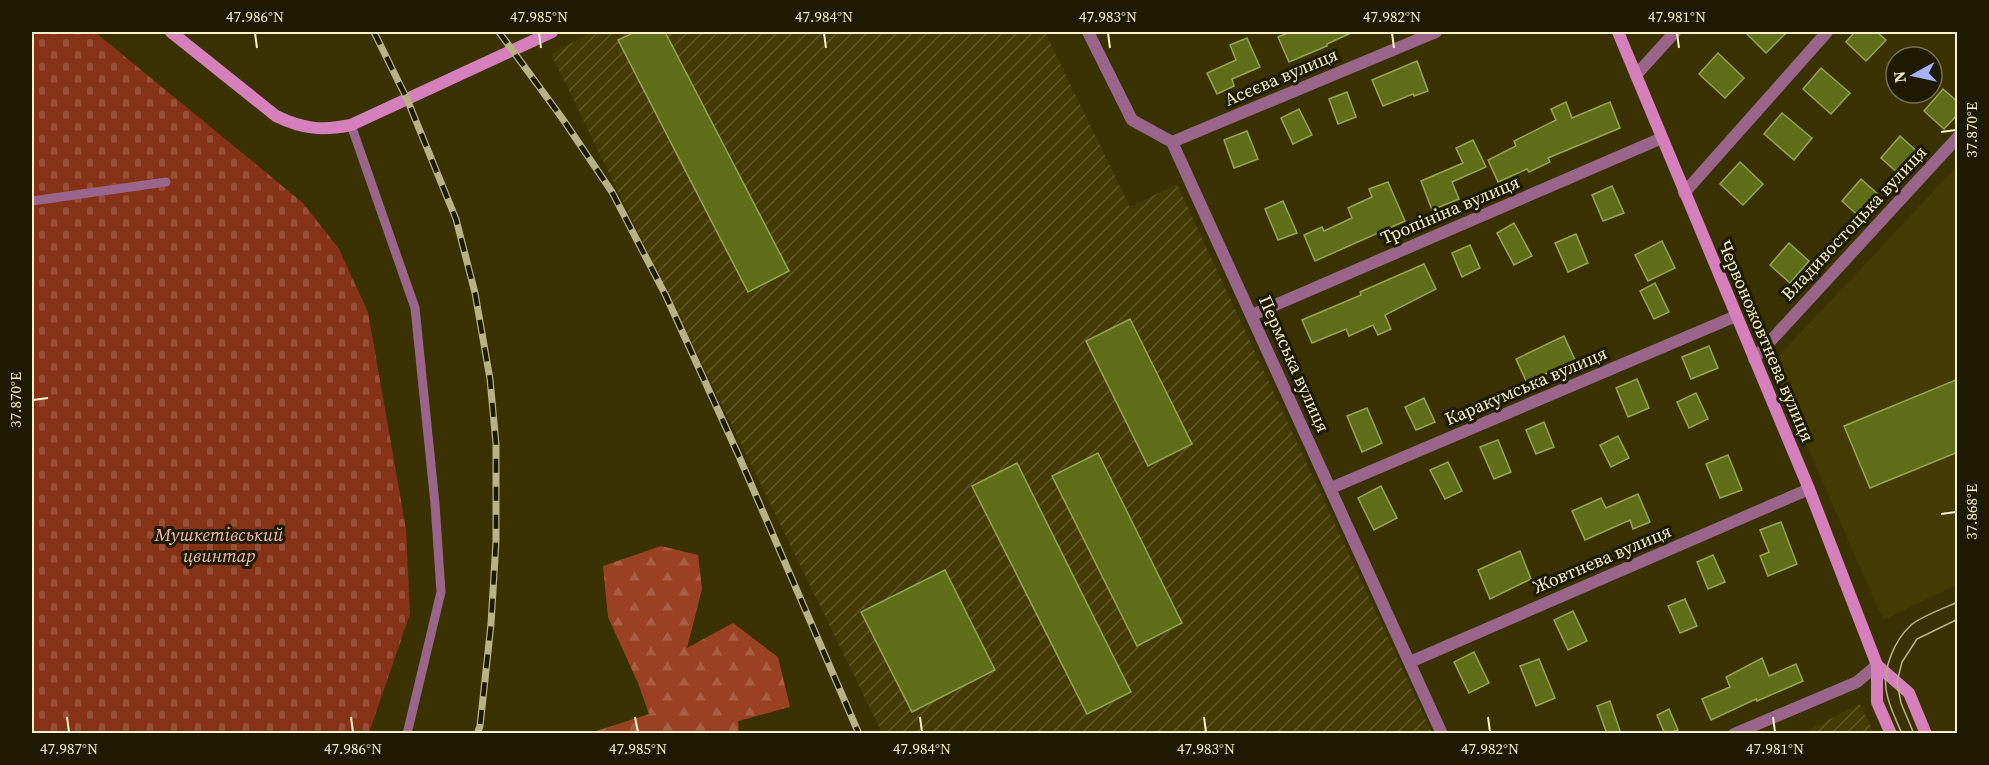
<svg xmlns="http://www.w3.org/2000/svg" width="1989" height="765" font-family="'Source Serif 4',serif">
  <defs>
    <pattern id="industrial-furrows" width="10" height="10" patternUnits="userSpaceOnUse" patternTransform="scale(1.5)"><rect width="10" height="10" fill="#443a04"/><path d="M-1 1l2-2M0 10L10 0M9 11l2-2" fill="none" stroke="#605727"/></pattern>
    <pattern id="forest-firs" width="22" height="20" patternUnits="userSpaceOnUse" patternTransform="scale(1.5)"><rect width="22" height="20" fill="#9b4123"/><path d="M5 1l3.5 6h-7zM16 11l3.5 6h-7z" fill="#aa5d41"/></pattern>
    <pattern id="cemetery-stones" width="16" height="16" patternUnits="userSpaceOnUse" patternTransform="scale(1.5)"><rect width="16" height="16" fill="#853216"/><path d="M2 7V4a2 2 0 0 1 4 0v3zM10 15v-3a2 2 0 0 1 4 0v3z" fill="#975036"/></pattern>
  </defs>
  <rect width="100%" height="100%" fill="#3a3100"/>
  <polygon fill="#443a04" points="1957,166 1957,585 1883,620 1771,364"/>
  <g fill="url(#industrial-furrows)">
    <polygon points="592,32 1045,32 1130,207 1177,184 1432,733 882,733 551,54"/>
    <polygon points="1860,704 1874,733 1803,733"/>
  </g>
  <polygon fill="url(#forest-firs)" points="661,546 698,555 702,589 687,648 733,623 778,657 790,707 738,721 739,733 590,733 649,714 638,683 608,617 603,566"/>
  <polygon fill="url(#cemetery-stones)" points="32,32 95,32 303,203 339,249 368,312 406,529 410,614 369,733 32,733"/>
  <g fill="#606d18" stroke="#96a554" stroke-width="1.5">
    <polygon points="635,32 665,32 789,271 748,292 618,40"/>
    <polygon points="1290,32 1353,32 1327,44 1327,46 1289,62 1278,37"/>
    <polygon points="1745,32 1787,32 1766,53"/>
    <polygon points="1855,32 1877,32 1886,40 1866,61 1846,42"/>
    <polygon points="1247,38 1260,67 1232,79 1234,86 1217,94 1207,73 1236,60 1230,45"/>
    <polygon points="1718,53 1744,78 1725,98 1699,74"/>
    <polygon points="1417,61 1428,91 1414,96 1413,94 1383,106 1372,80"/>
    <polygon points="1821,68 1850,93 1831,114 1803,89"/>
    <polygon points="1943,89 1958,102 1958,114 1944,129 1924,111"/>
    <polygon points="1347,92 1356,117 1338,124 1329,99"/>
    <polygon points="1566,102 1572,118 1610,102 1620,128 1548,158 1550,162 1529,172 1527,169 1498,182 1488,160 1516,146 1514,141 1556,120 1551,109"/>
    <polygon points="1299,109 1312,135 1293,144 1281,118"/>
    <polygon points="1782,113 1812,138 1794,160 1764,134"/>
    <polygon points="1247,131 1258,159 1234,168 1224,140"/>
    <polygon points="1900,136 1920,154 1901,176 1881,158"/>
    <polygon points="1473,140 1486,167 1452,182 1459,199 1432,210 1421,181 1463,163 1456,148"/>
    <polygon points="1740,162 1763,184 1743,205 1720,184"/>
    <polygon points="1861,179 1881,197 1862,219 1842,201"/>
    <polygon points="1388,182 1405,221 1315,261 1304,235 1322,227 1324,231 1352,218 1348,208 1372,197 1369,189"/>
    <polygon points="1612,186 1624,213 1603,221 1592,195"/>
    <polygon points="1283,201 1297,233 1278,240 1265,209"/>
    <polygon points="1514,223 1532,256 1514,265 1497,233"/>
    <polygon points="1576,234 1588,263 1568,272 1555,243"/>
    <polygon points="1662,241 1675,268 1648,281 1635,255"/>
    <polygon points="1789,243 1809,261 1790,283 1770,265"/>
    <polygon points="1470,245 1480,268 1462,277 1452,253"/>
    <polygon points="1424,264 1436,289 1385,315 1391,329 1378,335 1373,325 1349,336 1346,329 1312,343 1302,320 1361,295 1360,292"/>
    <polygon points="1655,283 1669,312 1654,319 1640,291"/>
    <polygon points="1130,319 1192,444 1148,466 1086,341"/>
    <polygon points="1564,336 1575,360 1527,383 1516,359"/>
    <polygon points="1709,346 1718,368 1691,379 1682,357"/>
    <polygon points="1637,379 1649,408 1628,417 1616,388"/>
    <polygon points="1958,379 1958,452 1870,488 1844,426"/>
    <polygon points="1696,393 1708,419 1689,428 1677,402"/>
    <polygon points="1424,398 1435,422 1416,430 1405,407"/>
    <polygon points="1367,408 1382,443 1362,452 1347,416"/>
    <polygon points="1544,422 1554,447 1536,454 1526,430"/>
    <polygon points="1618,436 1629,458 1611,467 1600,445"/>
    <polygon points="1498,440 1511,472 1494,479 1480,447"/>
    <polygon points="1098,453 1182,623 1137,646 1052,476"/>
    <polygon points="1728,455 1742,490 1720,498 1706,464"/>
    <polygon points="1448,462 1462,491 1445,499 1430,470"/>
    <polygon points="1017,463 1131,692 1087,714 972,486"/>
    <polygon points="1381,486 1397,518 1374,530 1358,498"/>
    <polygon points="1638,494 1650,522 1633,529 1630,520 1585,540 1572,511 1601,498 1606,508"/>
    <polygon points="1781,522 1797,564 1768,576 1760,556 1769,552 1760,530"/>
    <polygon points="1520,551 1531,579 1490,599 1478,570"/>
    <polygon points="1713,555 1725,582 1708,589 1697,562"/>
    <polygon points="945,570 995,670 912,712 861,612"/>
    <polygon points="1685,599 1697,626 1680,633 1668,606"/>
    <polygon points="1573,611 1587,641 1568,650 1554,620"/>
    <polygon points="1474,652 1489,683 1469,693 1454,662"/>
    <polygon points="1762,658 1769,676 1796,664 1803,681 1757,701 1756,699 1711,720 1702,699 1730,687 1726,677"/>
    <polygon points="1539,659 1555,698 1536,706 1520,666"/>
    <polygon points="1610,701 1621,734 1607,734 1597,706"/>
    <polygon points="1669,709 1678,730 1665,734 1657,715"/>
  </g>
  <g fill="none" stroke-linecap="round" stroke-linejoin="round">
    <g stroke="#9a658a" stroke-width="9">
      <polyline points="351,125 415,308 435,504 441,592 407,734"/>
      <polyline points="32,201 166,182"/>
    </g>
    <g stroke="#9a658a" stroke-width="12">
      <polyline points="1088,32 1132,120 1172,142 1442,734"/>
      <polyline points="1636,75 1675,32"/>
      <polyline points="1172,142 1436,32"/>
      <polyline points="1684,193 1827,32"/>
      <polyline points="1252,315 1662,138"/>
      <polyline points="1754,359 1958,137"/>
      <polyline points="1331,488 1736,316"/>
      <polyline points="1410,662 1809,489"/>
      <polyline points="1734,734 1857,682 1877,665"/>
    </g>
    <g stroke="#d580bd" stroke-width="12">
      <path d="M 171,32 L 276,116 C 303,129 322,131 351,125 L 552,32"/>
      <polyline points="1618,32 1809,489 1877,665 1877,702 1891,734"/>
      <polyline points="1877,665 1909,693 1926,734"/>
    </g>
    <g stroke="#bab287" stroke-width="1.5">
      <path d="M 1902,734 C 1896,719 1888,705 1886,689 C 1883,667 1895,640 1911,625 C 1922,616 1944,608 1958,602"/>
      <polyline points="1914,734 1901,703 1897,682 1902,662 1917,639 1958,619"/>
    </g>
    <defs>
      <g id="rail">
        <polyline points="374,32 407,99 456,219 475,293 490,379 496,444 496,541 491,624 480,726 477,734"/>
        <polyline points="499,32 562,118 612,192 666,296 738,454 859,734"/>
      </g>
    </defs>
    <use href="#rail" stroke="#bab287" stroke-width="7"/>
    <use href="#rail" stroke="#1e1901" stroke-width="4.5" stroke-dasharray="14" stroke-linecap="butt"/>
  </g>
  <path fill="none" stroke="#f9f1c8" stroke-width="2" d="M 255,33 L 257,48M 539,33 L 541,48M 824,33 L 826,48M 1108,33 L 1110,48M 1392,33 L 1394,48M 1677,33 L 1679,48M 1941,132 L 1956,130M 33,400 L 48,398M 1941,514 L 1956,512M 67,717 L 69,732M 351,717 L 353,732M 635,717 L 638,732M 920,717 L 922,732M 1204,717 L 1206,732M 1488,717 L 1490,732M 1773,717 L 1775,732"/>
  <g text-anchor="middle" stroke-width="6" stroke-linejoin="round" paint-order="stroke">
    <g font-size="18" fill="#f9f1c8" stroke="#1e1901">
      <text transform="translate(1281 77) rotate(-23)" y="6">Асєєва вулиця</text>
      <text transform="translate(1450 210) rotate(-23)" y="6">Тропініна вулиця</text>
      <text transform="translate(1854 223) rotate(-47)" y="6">Владивостоцька вулиця</text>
      <text transform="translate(1766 341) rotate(67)" y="6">Червоножовтнева вулиця</text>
      <text transform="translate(1294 364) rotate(66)" y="6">Пермська вулиця</text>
      <text transform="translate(1526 386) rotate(-23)" y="6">Каракумська вулиця</text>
      <text transform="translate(1602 559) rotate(-23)" y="6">Жовтнева вулиця</text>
    </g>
    <g font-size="18" font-style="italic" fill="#f2beae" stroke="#1e1901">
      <text x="219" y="541">Мушкетівський<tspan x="219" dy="21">цвинтар</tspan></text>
    </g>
  </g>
  <rect width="1989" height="765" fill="none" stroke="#1e1901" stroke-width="66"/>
  <g transform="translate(1914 75) rotate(262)"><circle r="28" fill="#1e1901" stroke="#766f51" stroke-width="1.5"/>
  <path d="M0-4.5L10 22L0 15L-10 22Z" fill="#a7b1fc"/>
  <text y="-9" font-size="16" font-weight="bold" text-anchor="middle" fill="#f9f1c8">N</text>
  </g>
  <rect x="33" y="33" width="1923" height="699" fill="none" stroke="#f9f1c8" stroke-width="2"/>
  <g font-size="15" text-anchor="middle" fill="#f9f1c8">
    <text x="255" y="22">47.986°N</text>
    <text x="539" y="22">47.985°N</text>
    <text x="824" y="22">47.984°N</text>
    <text x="1108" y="22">47.983°N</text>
    <text x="1392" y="22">47.982°N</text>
    <text x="1677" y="22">47.981°N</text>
    <text transform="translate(1972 130) rotate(-90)" y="5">37.870°E</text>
    <text transform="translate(16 400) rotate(-90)" y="5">37.870°E</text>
    <text transform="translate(1972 512) rotate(-90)" y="5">37.868°E</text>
    <text x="69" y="754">47.987°N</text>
    <text x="353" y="754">47.986°N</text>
    <text x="638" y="754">47.985°N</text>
    <text x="922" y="754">47.984°N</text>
    <text x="1206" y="754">47.983°N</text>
    <text x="1490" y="754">47.982°N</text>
    <text x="1775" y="754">47.981°N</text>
  </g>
</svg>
